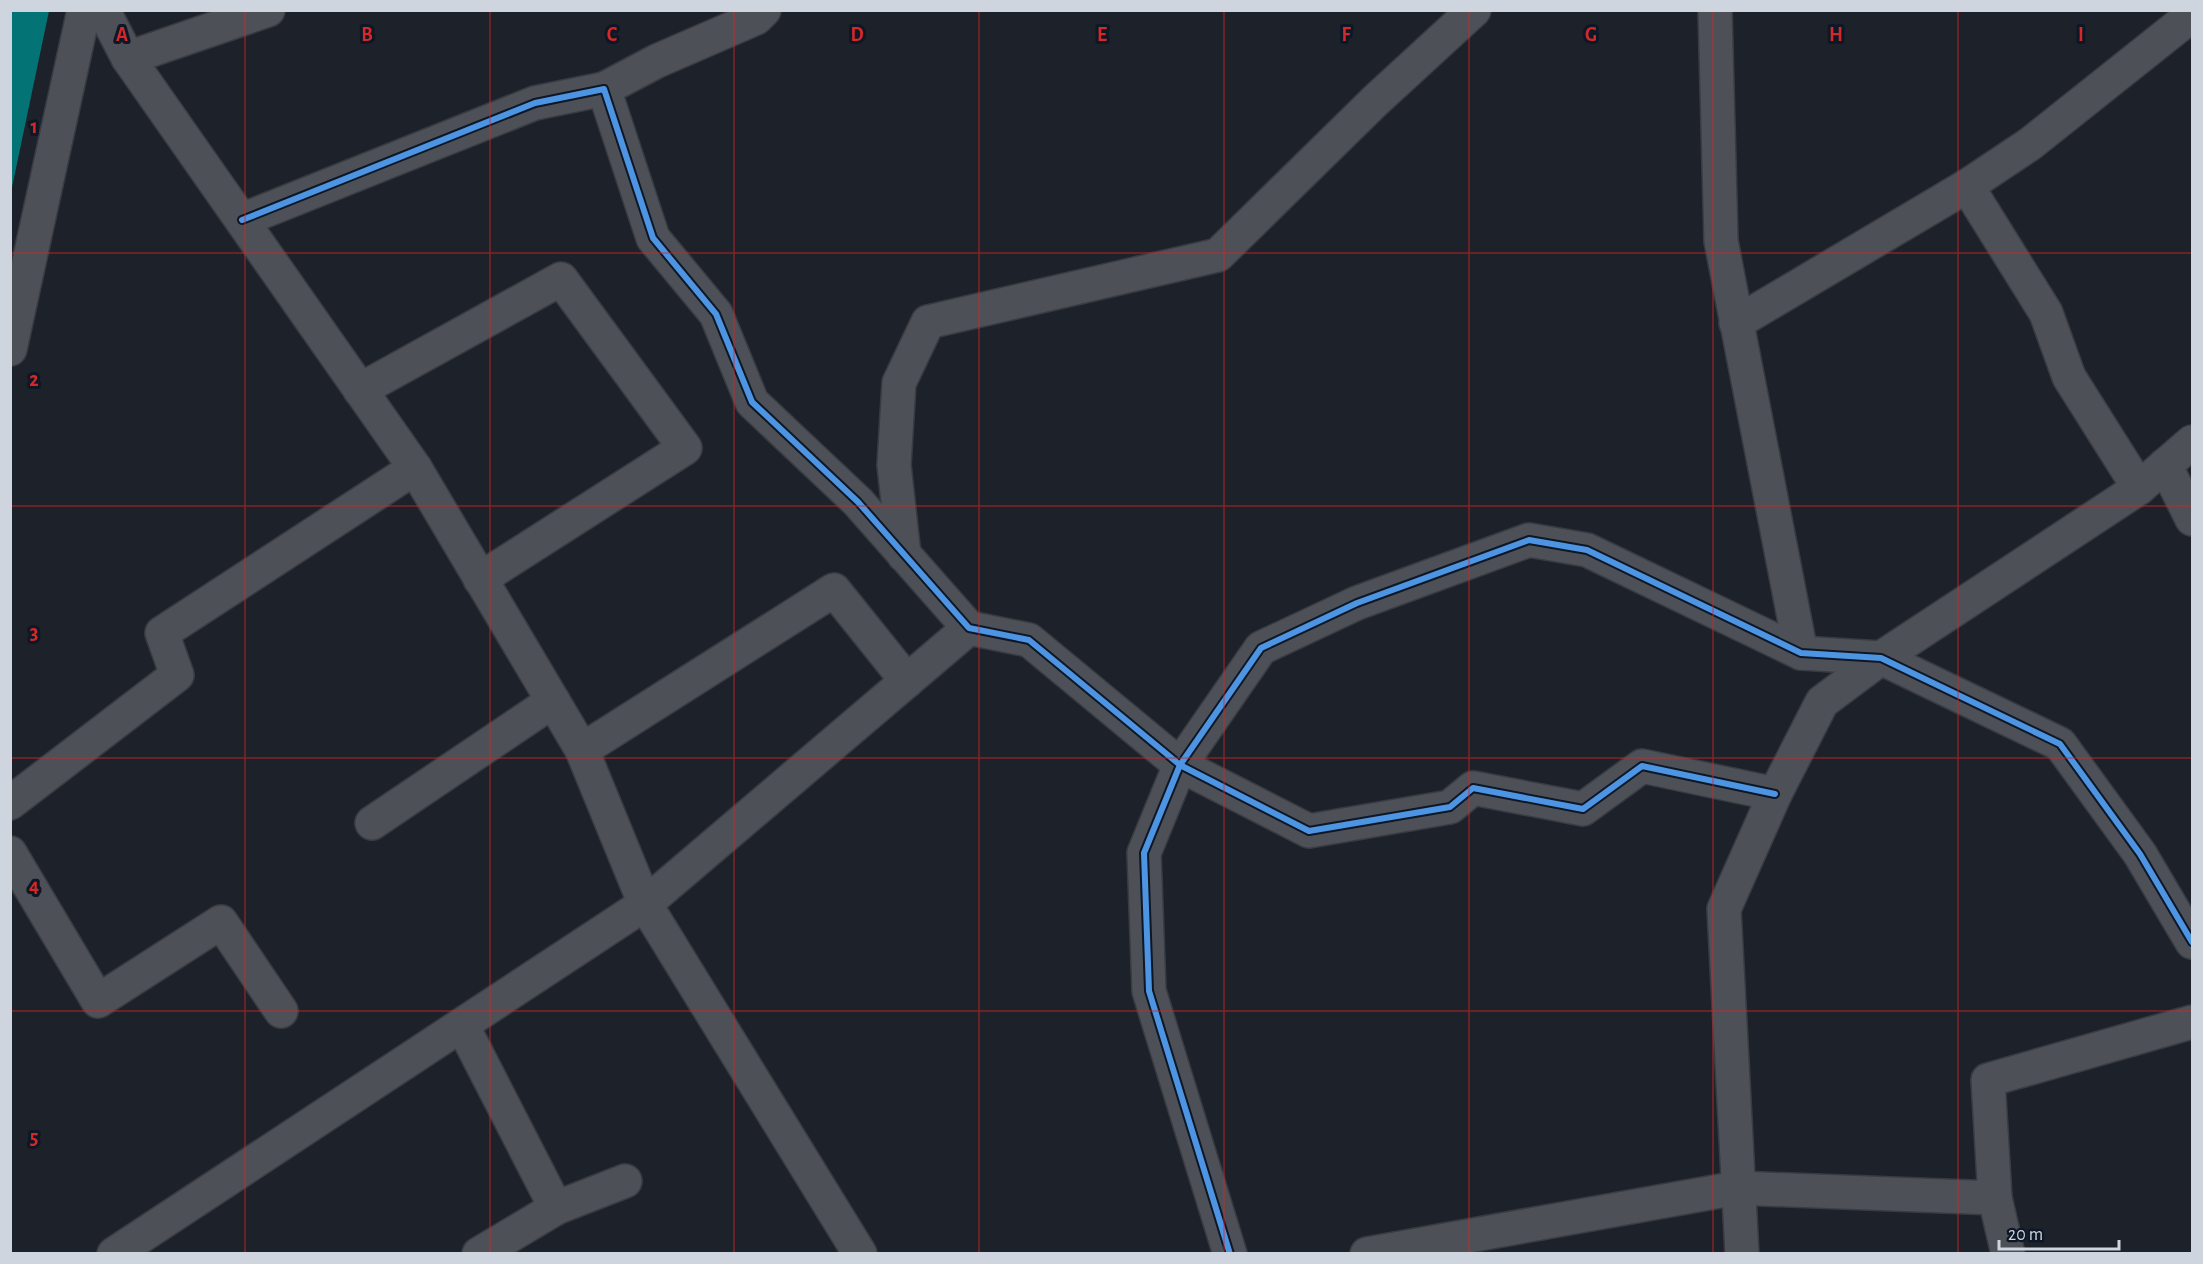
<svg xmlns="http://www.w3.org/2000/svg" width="2203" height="1264" font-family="'Alegreya Sans',sans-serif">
  <rect width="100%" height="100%" fill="#1d2129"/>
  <polygon fill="#047375" points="11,10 49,11 11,192 10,11"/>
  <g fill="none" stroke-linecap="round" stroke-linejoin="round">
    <defs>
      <g id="minor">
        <polyline points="103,10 128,58 415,468 582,750 645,904 860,1254"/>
        <polyline points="1715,10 1721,241 1801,653"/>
        <polyline points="128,58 268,10"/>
        <polyline points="604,89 657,61 756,18 764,10"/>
        <polyline points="1967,186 2046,313 2069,377 2139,488"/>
        <polyline points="242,220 535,103 604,89 653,238 716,314 752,402 858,502 969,628 1029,640 1180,765 1309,831 1450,807 1473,788 1583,809 1642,766 1775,794"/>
        <polyline points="1736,323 1967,186 2030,144 2192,15"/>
        <polyline points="10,349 84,10"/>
        <polyline points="360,390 561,279 685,448 480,579"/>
        <polyline points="2165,465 2192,519"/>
        <polyline points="904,555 894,465 899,383 928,322 1218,255 1375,101 1474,10"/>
        <polyline points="582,750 834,590 907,681"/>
        <polyline points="10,803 177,675 162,633 415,468"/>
        <polyline points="372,823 553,701"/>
        <polyline points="10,853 98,1001 221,922 281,1011"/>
        <polyline points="462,1025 556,1208 479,1254"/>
        <polyline points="1995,1198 2008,1254"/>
        <polyline points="556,1208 625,1181"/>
        <polyline points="114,1254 645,904 969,628"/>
        <polyline points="1230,1254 1149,991 1144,853 1180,765 1261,648 1357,603 1529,540 1587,550 1801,653 1881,658 2060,744 2140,854 2192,942"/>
        <polyline points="1367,1254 1737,1188 1995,1198 1988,1080 2192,1022"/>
        <polyline points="1742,1254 1724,909 1775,794 1822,702 1881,658 2139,488 2192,442"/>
      </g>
    </defs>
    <use href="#minor" stroke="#383b42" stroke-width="36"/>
    <use href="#minor" stroke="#4d5157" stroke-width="33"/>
    <defs>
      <g id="cycleway">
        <polyline points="242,220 535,103 604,89 653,238 716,314 752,402 858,502 969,628 1029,640 1180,765 1309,831 1450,807 1473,788 1583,809 1642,766 1775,794"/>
        <polyline points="1230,1254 1149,991 1144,853 1180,765 1261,648 1357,603 1529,540 1587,550 1801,653 1881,658 2060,744 2140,854 2192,942"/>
      </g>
    </defs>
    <use href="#cycleway" stroke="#0e1725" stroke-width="10"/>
    <use href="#cycleway" stroke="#4d94e3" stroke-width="6"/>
  </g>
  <path fill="none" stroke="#d62828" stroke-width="1.5" stroke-opacity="0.55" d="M 245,10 L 245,1254M 490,10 L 490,1254M 734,10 L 734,1254M 979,10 L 979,1254M 1224,10 L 1224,1254M 1469,10 L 1469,1254M 1713,10 L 1713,1254M 1958,10 L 1958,1254M 10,253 L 2192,253M 10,506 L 2192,506M 10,758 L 2192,758M 10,1011 L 2192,1011"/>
  <g font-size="20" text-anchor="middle" font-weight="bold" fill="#d62828" stroke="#0e1725" stroke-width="6" stroke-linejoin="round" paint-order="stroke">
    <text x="122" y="41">A</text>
    <text x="367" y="41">B</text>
    <text x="612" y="41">C</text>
    <text x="857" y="41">D</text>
    <text x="1102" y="41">E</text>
    <text x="1346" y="41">F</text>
    <text x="1591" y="41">G</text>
    <text x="1836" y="41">H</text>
    <text x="2081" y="41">I</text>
    <text x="34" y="133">1</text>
    <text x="34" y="386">2</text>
    <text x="34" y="639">3</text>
    <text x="34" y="892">4</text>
    <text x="34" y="1144">5</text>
  </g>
  <rect width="2203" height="1264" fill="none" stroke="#ced5df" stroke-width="24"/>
  <path d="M1999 1240v9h120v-9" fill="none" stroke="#ced5df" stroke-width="3"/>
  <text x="2008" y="1240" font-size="18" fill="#ced5df" stroke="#0e1725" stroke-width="4.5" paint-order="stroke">20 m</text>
</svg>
